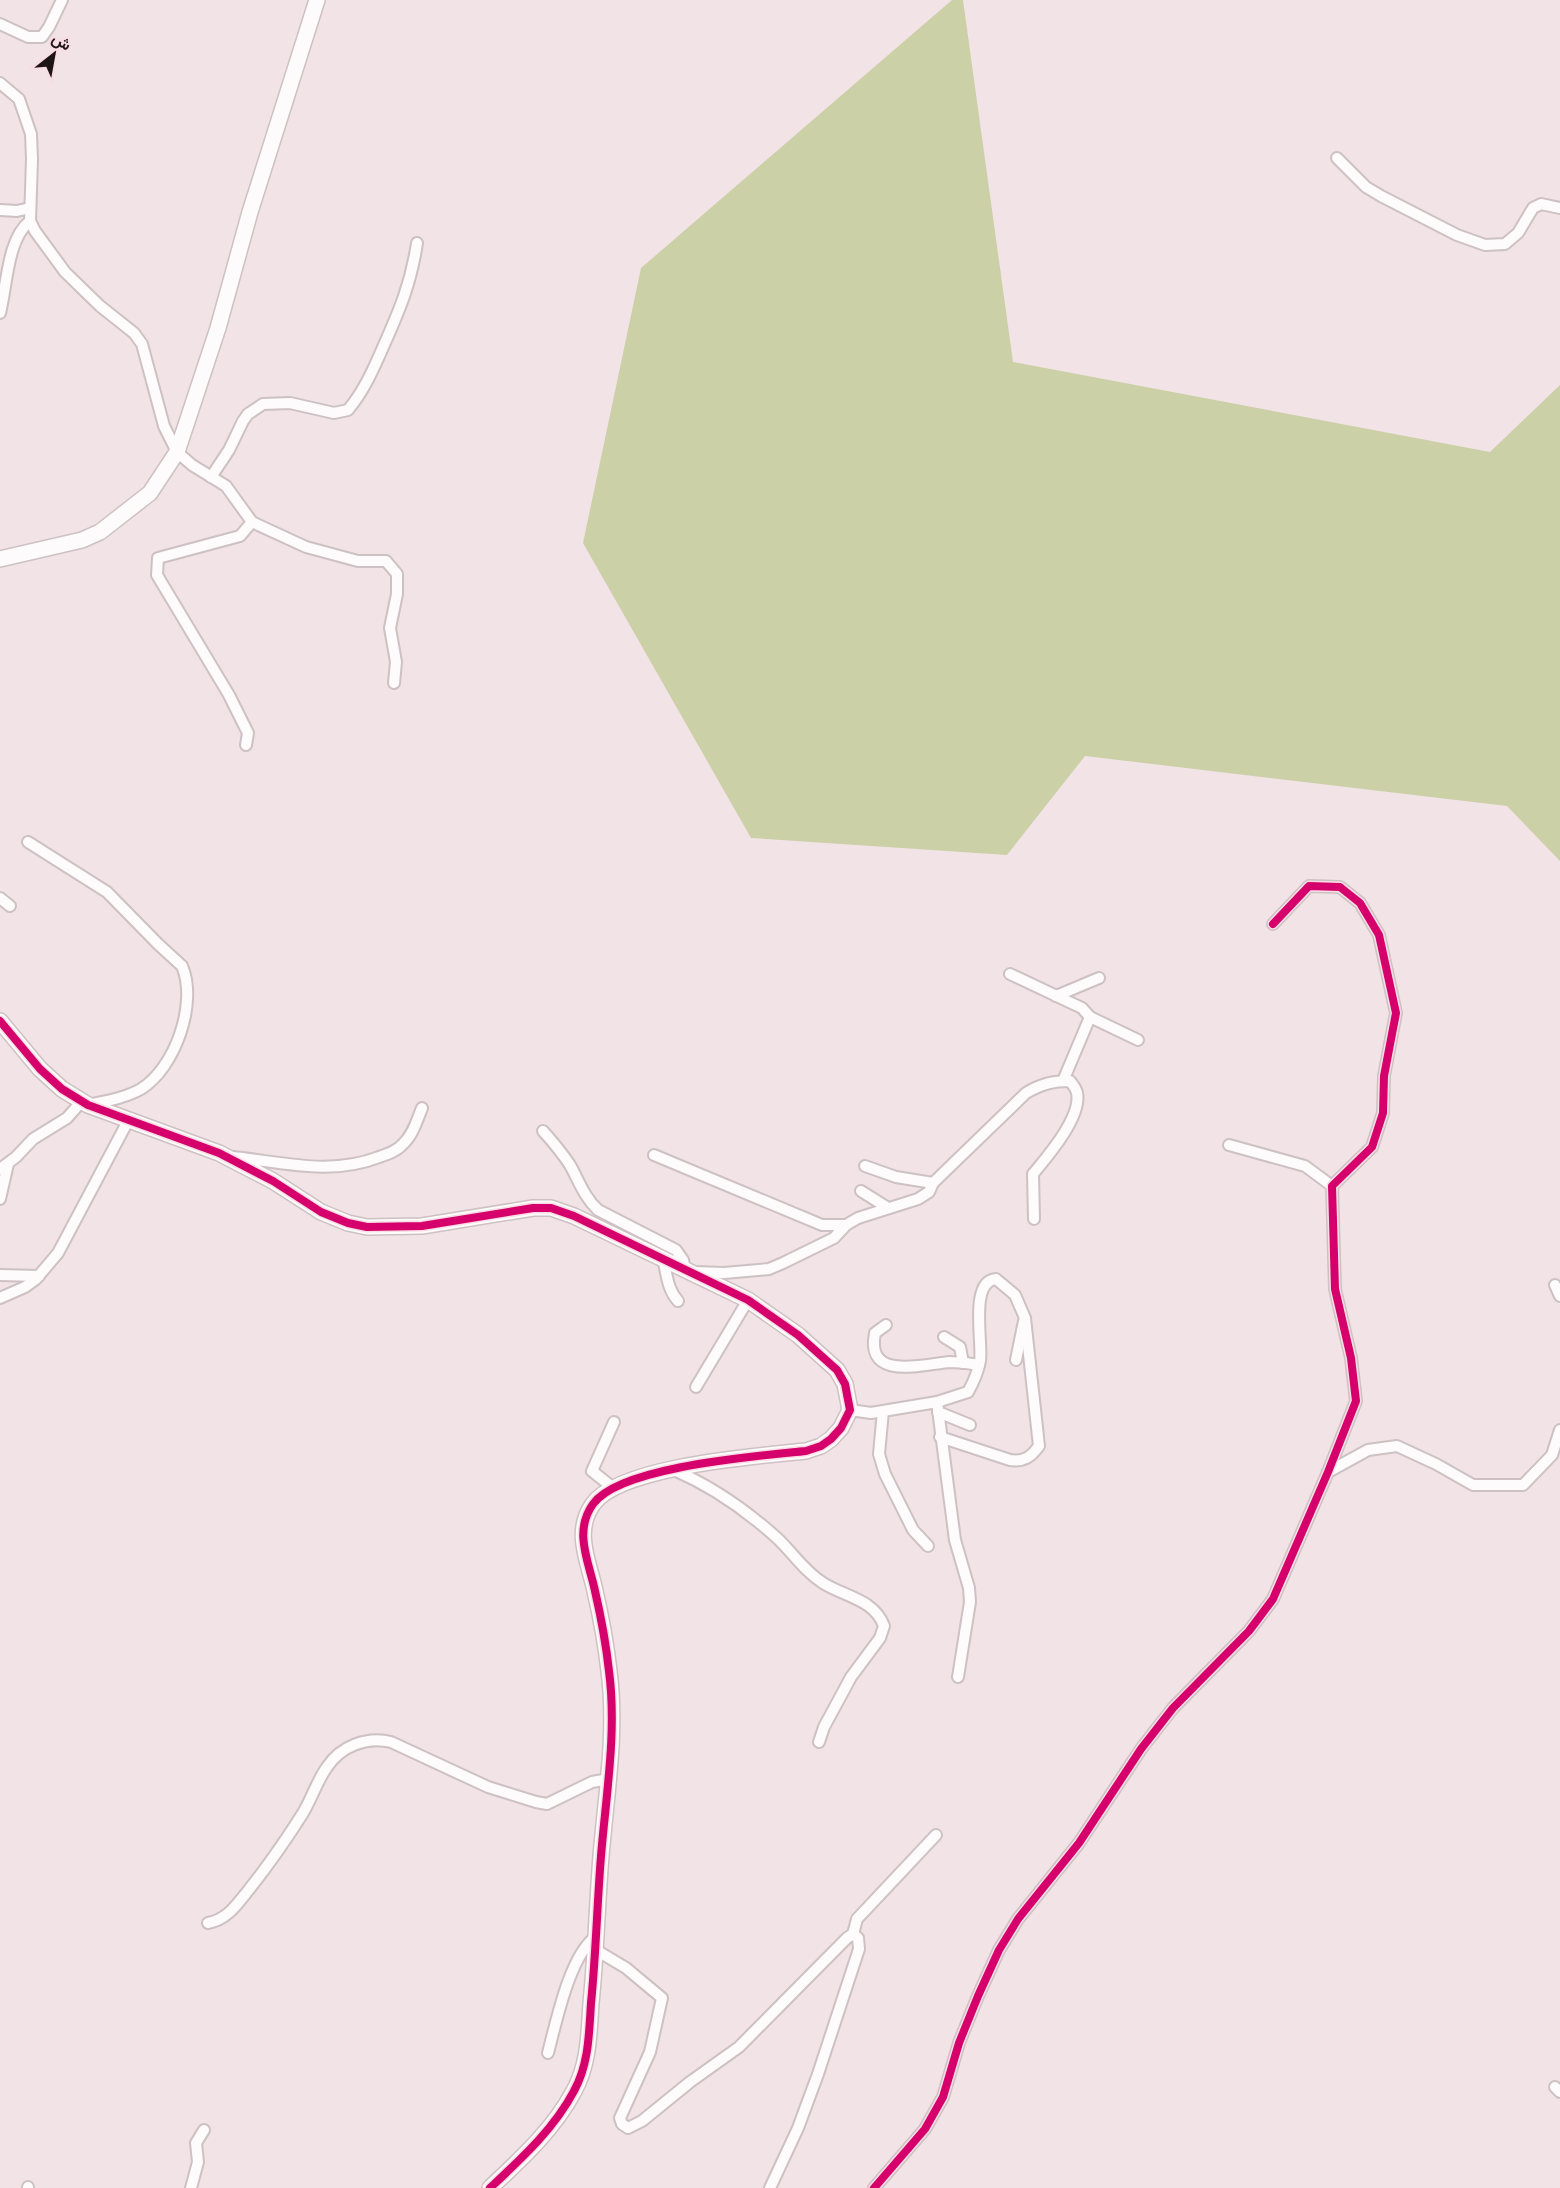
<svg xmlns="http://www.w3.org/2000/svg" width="1560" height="2188" font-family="'Fira Sans',Vazirmatn,sans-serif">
  <rect width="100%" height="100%" fill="#f2e3e6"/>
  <polygon fill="#cbd0a7" points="952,0 963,0 1013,362 1490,452 1560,385 1560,861 1507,806 1085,756 1007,855 751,838 583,543 641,268"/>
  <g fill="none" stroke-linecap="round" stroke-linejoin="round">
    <defs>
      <g id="street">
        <polyline points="0,24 28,37 42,37 49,27 62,0"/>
        <polyline points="0,83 19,99 31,134 32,159 30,221 35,231 65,272 100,306 134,333 142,344 164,426 177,452 192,465 226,486 252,522 306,547 358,561 386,561 397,574 397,594 390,628 396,662 394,683"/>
        <polyline points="1337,158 1366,187 1381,196 1457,235 1485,245 1505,244 1518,233 1533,208 1541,204 1560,208"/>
        <polyline points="0,210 17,211 30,208"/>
        <path d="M 0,313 C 7,286 7,239 30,221"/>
        <path d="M 211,477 L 229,450 L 243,421 L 248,414 L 263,404 L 290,403 L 334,413 L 348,410 C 364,391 374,368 384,345 C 400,309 411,283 417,243"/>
        <polyline points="246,745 248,733 229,695 157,575 158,558 240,536 252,522"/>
        <path d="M 28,842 L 107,892 L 158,944 L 182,966 C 198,1003 175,1068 141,1089 C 125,1098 106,1101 88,1105"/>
        <polyline points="0,898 10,906"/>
        <polyline points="1010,974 1082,1008 1090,1017 1063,1081"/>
        <polyline points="1056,996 1099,978"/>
        <polyline points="1090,1017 1138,1040"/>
        <path d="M 543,1131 C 553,1142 562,1153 570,1165 C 579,1181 584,1197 598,1210 L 676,1250 L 683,1260 L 685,1269"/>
        <polyline points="1229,1145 1305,1166 1332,1186"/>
        <polyline points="654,1155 822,1225 846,1225"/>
        <path d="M 233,1157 C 282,1162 331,1176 379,1157 C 388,1154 397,1151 403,1144 C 413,1135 417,1120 422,1108"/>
        <polyline points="865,1166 896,1177 933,1183"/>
        <polyline points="0,1169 16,1157 33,1139 67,1118 82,1101"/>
        <polyline points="861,1191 888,1208"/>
        <polyline points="0,1199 8,1164"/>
        <path d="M 663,1259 C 667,1274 667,1289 678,1301"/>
        <path d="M 695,1272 L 724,1273 L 769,1269 L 783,1263 L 834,1238 L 846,1225 L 858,1218 L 918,1199 L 929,1192 L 933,1183 L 1026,1093 C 1041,1084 1053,1081 1070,1081 C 1073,1085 1076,1088 1077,1093 C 1082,1117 1047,1157 1033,1174 L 1034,1219"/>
        <polyline points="0,1275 39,1276"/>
        <polyline points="1555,1285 1560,1296"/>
        <polyline points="0,1298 25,1287 36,1279 58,1253 128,1121"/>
        <path d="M 886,1325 L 875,1333 C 865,1382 924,1364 950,1362 C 960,1362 969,1363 979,1365"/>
        <polyline points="944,1337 960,1347 963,1363"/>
        <polyline points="1016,1360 1024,1321"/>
        <polyline points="696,1387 748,1300"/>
        <path d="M 937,1402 L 968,1392 C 973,1383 978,1372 980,1361 C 983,1343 969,1281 996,1279 L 1015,1295 L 1025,1318 L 1039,1446 C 1031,1457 1024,1462 1010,1460 L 940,1437"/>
        <polyline points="850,1410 871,1413 937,1402 955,1540 969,1588 970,1602 958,1677"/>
        <polyline points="883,1411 879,1454 885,1474 913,1530 928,1546"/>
        <polyline points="938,1412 970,1425"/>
        <path d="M 674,1470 C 711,1486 747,1511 777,1538 C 793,1553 804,1571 823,1583 C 845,1597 874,1599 884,1626 L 880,1638 L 851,1677 L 824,1727 L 819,1742"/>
        <polyline points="1328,1472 1368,1450 1397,1446 1436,1464 1473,1485 1523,1485 1552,1455 1560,1430"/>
        <polyline points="612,1487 592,1471 614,1422"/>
        <path d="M 208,1923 C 226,1920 236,1906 247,1892 C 267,1867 286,1840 303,1813 C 312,1798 317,1781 327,1767 C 341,1746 367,1736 391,1742 L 488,1787 L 536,1802 L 547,1804 L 592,1782 L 609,1779"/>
        <polyline points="853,1934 857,1919 936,1835"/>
        <polyline points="596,1950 626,1968 662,1998 650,2052 620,2118 622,2124 628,2128 642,2121 690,2082 739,2047 847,1938 853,1934 858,1938 859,1949 818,2074 798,2128 770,2188"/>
        <path d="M 548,2053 C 556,2023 570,1953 597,1936"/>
        <polyline points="1555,2087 1560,2092"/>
        <polyline points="28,2188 28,2187"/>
        <polyline points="191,2188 198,2162 196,2143 204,2130"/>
        <polyline points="874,2188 925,2129 943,2097 959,2043 978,1996 999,1950 1018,1919 1079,1843 1141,1749 1173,1708 1249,1631 1273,1599 1328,1472 1356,1401 1351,1358 1335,1289 1332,1186 1372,1147 1383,1113 1384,1076 1396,1013 1379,935 1360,903 1340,887 1309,886 1273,924"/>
      </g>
      <g id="secondary">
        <polyline points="0,559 82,540 100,532 150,493 177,452 218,328 250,212 317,0"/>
        <path d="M 0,1021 L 40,1069 L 62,1089 L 88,1105 L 219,1153 L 273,1181 L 321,1212 L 348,1223 L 367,1227 L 422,1226 L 533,1208 L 551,1208 L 574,1216 L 748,1300 L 798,1335 L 837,1370 L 845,1384 L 850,1410 L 841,1428 L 831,1439 L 821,1446 L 806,1451 C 759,1456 620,1466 593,1504 C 573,1532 589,1562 595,1591 C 601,1617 606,1644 609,1671 C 617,1732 606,1795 601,1856 C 597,1905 596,1954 591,2003 C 589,2033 589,2064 574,2091 C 554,2129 521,2159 490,2188"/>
      </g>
    </defs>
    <use href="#street" stroke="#cdc1c3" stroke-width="14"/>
    <use href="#secondary" stroke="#cdc1c3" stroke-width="18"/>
    <use href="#street" stroke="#fdfbfb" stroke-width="10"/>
    <use href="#secondary" stroke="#fdfbfb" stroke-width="15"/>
    <defs>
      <g id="cycleway">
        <path d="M 0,1021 L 40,1069 L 62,1089 L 88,1105 L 219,1153 L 273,1181 L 321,1212 L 348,1223 L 367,1227 L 422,1226 L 533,1208 L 551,1208 L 574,1216 L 748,1300 L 798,1335 L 837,1370 L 845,1384 L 850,1410 L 841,1428 L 831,1439 L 821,1446 L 806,1451 C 759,1456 620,1466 593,1504 C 573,1532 589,1562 595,1591 C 601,1617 606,1644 609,1671 C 617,1732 606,1795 601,1856 C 597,1905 596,1954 591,2003 C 589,2033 589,2064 574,2091 C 554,2129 521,2159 490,2188"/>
        <polyline points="874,2188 925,2129 943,2097 959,2043 978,1996 999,1950 1018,1919 1079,1843 1141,1749 1173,1708 1249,1631 1273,1599 1328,1472 1356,1401 1351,1358 1335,1289 1332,1186 1372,1147 1383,1113 1384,1076 1396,1013 1379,935 1360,903 1340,887 1309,886 1273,924"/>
      </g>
    </defs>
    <use href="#cycleway" stroke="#f8dde3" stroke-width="11"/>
    <use href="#cycleway" stroke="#d6006c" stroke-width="8"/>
  </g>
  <g transform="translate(54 54) rotate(31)" stroke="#f8dde3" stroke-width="4.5" paint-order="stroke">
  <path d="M0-4.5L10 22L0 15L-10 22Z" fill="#1e1517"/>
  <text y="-9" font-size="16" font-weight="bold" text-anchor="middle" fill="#1e1517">ش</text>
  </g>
</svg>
